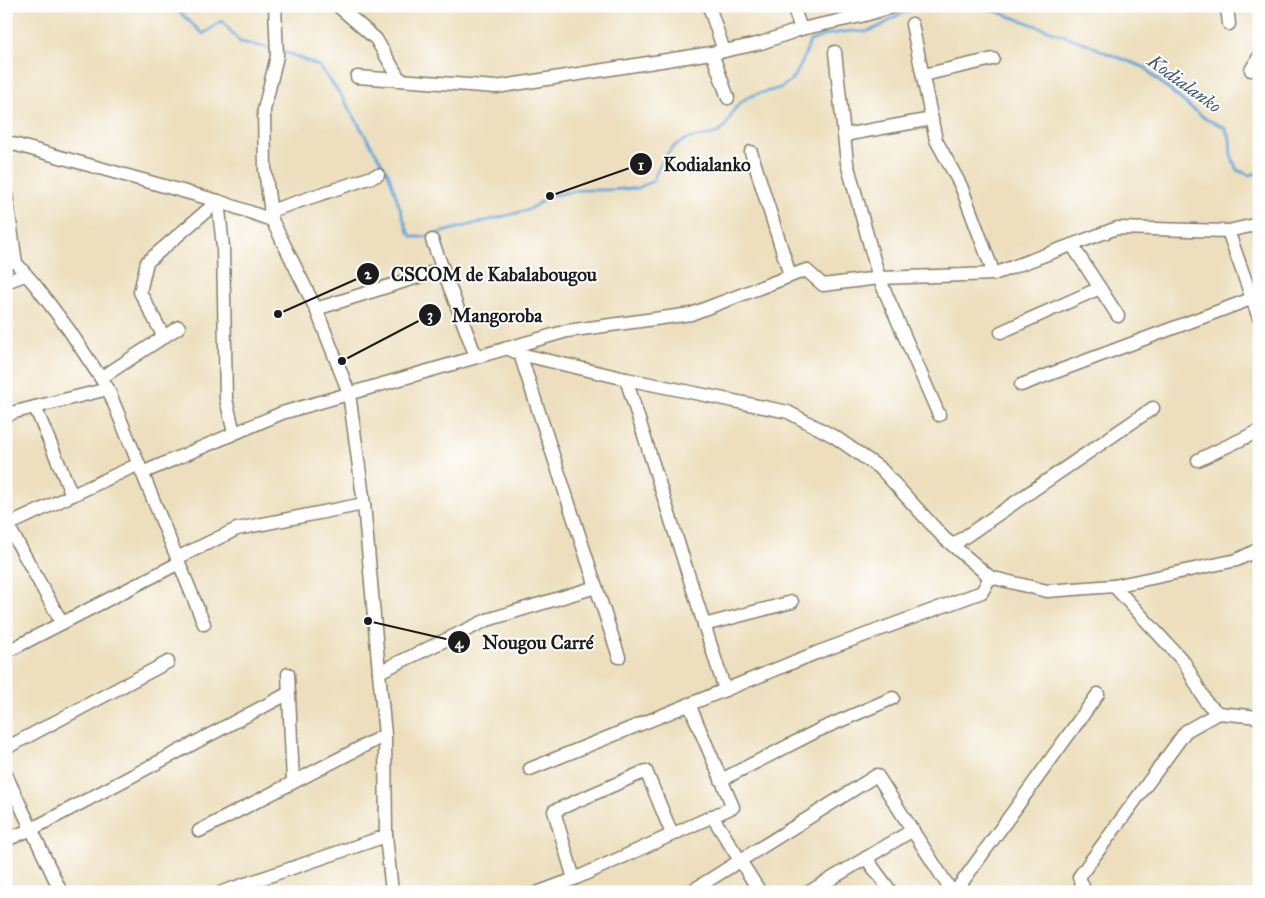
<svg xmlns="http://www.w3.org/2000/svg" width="1265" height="898" font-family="'IM FELL Great Primer',serif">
  <rect width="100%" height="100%" fill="#fff"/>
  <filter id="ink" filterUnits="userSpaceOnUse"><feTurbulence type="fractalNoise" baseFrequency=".02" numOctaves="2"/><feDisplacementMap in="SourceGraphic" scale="10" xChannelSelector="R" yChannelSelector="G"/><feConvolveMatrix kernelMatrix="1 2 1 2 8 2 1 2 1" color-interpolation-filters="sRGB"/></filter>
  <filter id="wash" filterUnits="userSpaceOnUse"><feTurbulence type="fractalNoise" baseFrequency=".0096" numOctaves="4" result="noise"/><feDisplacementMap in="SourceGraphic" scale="20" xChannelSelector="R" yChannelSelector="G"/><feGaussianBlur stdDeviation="1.12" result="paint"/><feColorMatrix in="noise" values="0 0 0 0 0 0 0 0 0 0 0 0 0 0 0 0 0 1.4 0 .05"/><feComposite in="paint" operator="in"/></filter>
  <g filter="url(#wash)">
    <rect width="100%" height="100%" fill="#eddfbd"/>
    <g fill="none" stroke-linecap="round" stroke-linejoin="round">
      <g stroke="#69a8db" stroke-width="3">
        <polyline points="173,6 203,34 222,21 240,42 273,49"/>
        <polyline points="981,6 1090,45 1104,52 1146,68 1154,77 1190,107 1206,119 1224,127 1230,138 1231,155 1237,170 1249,175 1259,173"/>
        <path d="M 279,51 L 291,54 L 319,66 L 341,95 L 389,175 L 408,232 L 413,237 L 423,237 L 528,210 L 550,196 L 580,190 L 607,190 L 638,188 L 653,181 C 660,164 667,147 685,140 C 696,136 708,137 719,132 C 727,128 729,118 734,110 C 736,106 740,103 744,100 C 751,94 761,93 769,91 C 796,87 802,63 810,41 L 830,34 L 851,31 L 866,32 L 879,27 L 900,14 L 917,8 L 940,6"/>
      </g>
    </g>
  </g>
  <g filter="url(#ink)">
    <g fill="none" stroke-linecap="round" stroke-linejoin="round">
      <defs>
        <g id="minor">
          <polyline points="275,6 277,56 264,110 265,170 272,220 316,309 349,393 364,504 379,672 385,735 386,836 392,892"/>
          <polyline points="338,6 376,39 400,80"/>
          <polyline points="709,6 724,51"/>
          <polyline points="793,6 801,29"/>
          <polyline points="1227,6 1229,24"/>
          <polyline points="912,24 936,140 961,186 994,274"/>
          <polyline points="835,52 847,163 879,278 939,415"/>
          <polyline points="712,53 728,98"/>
          <polyline points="1251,70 1259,57"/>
          <polyline points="923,75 993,59"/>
          <polyline points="357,77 496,87 724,51 761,43 801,29 861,16 895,6"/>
          <polyline points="844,135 932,119"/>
          <polyline points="6,142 218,201 272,220"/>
          <polyline points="751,152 790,275"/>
          <polyline points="6,193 16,263 36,286 69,330 108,389 204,624"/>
          <polyline points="218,201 223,247 226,399 234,433"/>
          <polyline points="270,211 378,175"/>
          <polyline points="1228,231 1259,318"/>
          <polyline points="432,240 476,357"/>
          <polyline points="1072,245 1118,316"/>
          <polyline points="6,282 25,275"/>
          <polyline points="316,309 443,269"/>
          <polyline points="1001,332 1100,288"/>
          <polyline points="164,337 140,292 147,262 218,201"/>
          <polyline points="507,348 520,354 626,379 788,412 835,437 881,469 944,538 990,577 1047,591 1114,586 1237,560 1259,549"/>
          <polyline points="520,354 619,657"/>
          <polyline points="101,378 179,327"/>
          <polyline points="626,379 725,690"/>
          <polyline points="1021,385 1251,299"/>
          <polyline points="35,407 72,495"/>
          <polyline points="6,416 15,412 108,389"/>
          <polyline points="1198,460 1259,431"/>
          <polyline points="142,473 282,413 567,331 691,314 806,270 823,285 879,278 994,274 1117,228 1228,231 1259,224"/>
          <polyline points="6,522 62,623"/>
          <polyline points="6,526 139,464"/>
          <polyline points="953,545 1153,408"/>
          <polyline points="177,558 237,529 364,504"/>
          <polyline points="1114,586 1184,662 1206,702 1218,713 1259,717"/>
          <polyline points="704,625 792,602"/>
          <polyline points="6,652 179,563"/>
          <polyline points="379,672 487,620 596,587"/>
          <polyline points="288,674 293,782"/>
          <polyline points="6,748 168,662"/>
          <polyline points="530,769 816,653 982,592 990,577"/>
          <polyline points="6,775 61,892"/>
          <polyline points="721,780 819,730 893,698"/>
          <polyline points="712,816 760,892"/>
          <polyline points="199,831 385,735"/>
          <polyline points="6,840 32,829 289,693"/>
          <polyline points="866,858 891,892"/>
          <polyline points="574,879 554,811 646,771 672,834"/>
          <polyline points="222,892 386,836"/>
          <polyline points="539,892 574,879 733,807 689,704"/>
          <polyline points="690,892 877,775 952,892"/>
          <polyline points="809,892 913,830"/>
          <polyline points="955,892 1098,694"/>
          <polyline points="1085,892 1079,877 1186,731 1218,713"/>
        </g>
      </defs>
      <use href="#minor" stroke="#847e6c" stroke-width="15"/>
      <use href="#minor" stroke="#fff" stroke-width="12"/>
    </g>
  </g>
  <g text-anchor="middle" stroke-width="4" stroke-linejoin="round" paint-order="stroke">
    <g font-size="19" font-style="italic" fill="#3f5b72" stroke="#fff">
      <text transform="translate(1185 83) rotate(36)" y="7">Kodialanko</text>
    </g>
  </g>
  <path fill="none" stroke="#1c1c1c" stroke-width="2" d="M550 196L641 164M278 314L368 274M342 361L430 315M368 621L459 642"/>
  <g fill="#1c1c1c" stroke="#fff" stroke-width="2">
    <circle cx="550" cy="196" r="5"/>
    <circle cx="278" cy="314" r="5"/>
    <circle cx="342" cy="361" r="5"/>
    <circle cx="368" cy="621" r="5"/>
    <circle cx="641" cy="164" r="12"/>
    <circle cx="368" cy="274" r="12"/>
    <circle cx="430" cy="315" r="12"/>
    <circle cx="459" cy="642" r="12"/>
  </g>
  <g font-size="15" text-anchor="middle" font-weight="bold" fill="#fff">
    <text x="641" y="170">1</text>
    <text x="368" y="279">2</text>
    <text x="430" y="320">3</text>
    <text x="459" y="648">4</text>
  </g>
  <g font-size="19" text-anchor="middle" font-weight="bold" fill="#1c1c1c" stroke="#fff" stroke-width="4" stroke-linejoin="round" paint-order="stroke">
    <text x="707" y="171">Kodialanko</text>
    <text x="494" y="281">CSCOM de Kabalabougou</text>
    <text x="497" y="322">Mangoroba</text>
    <text x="538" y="649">Nougou Carré</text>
  </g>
  <rect width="1265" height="898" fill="none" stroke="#fff" stroke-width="25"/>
</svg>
